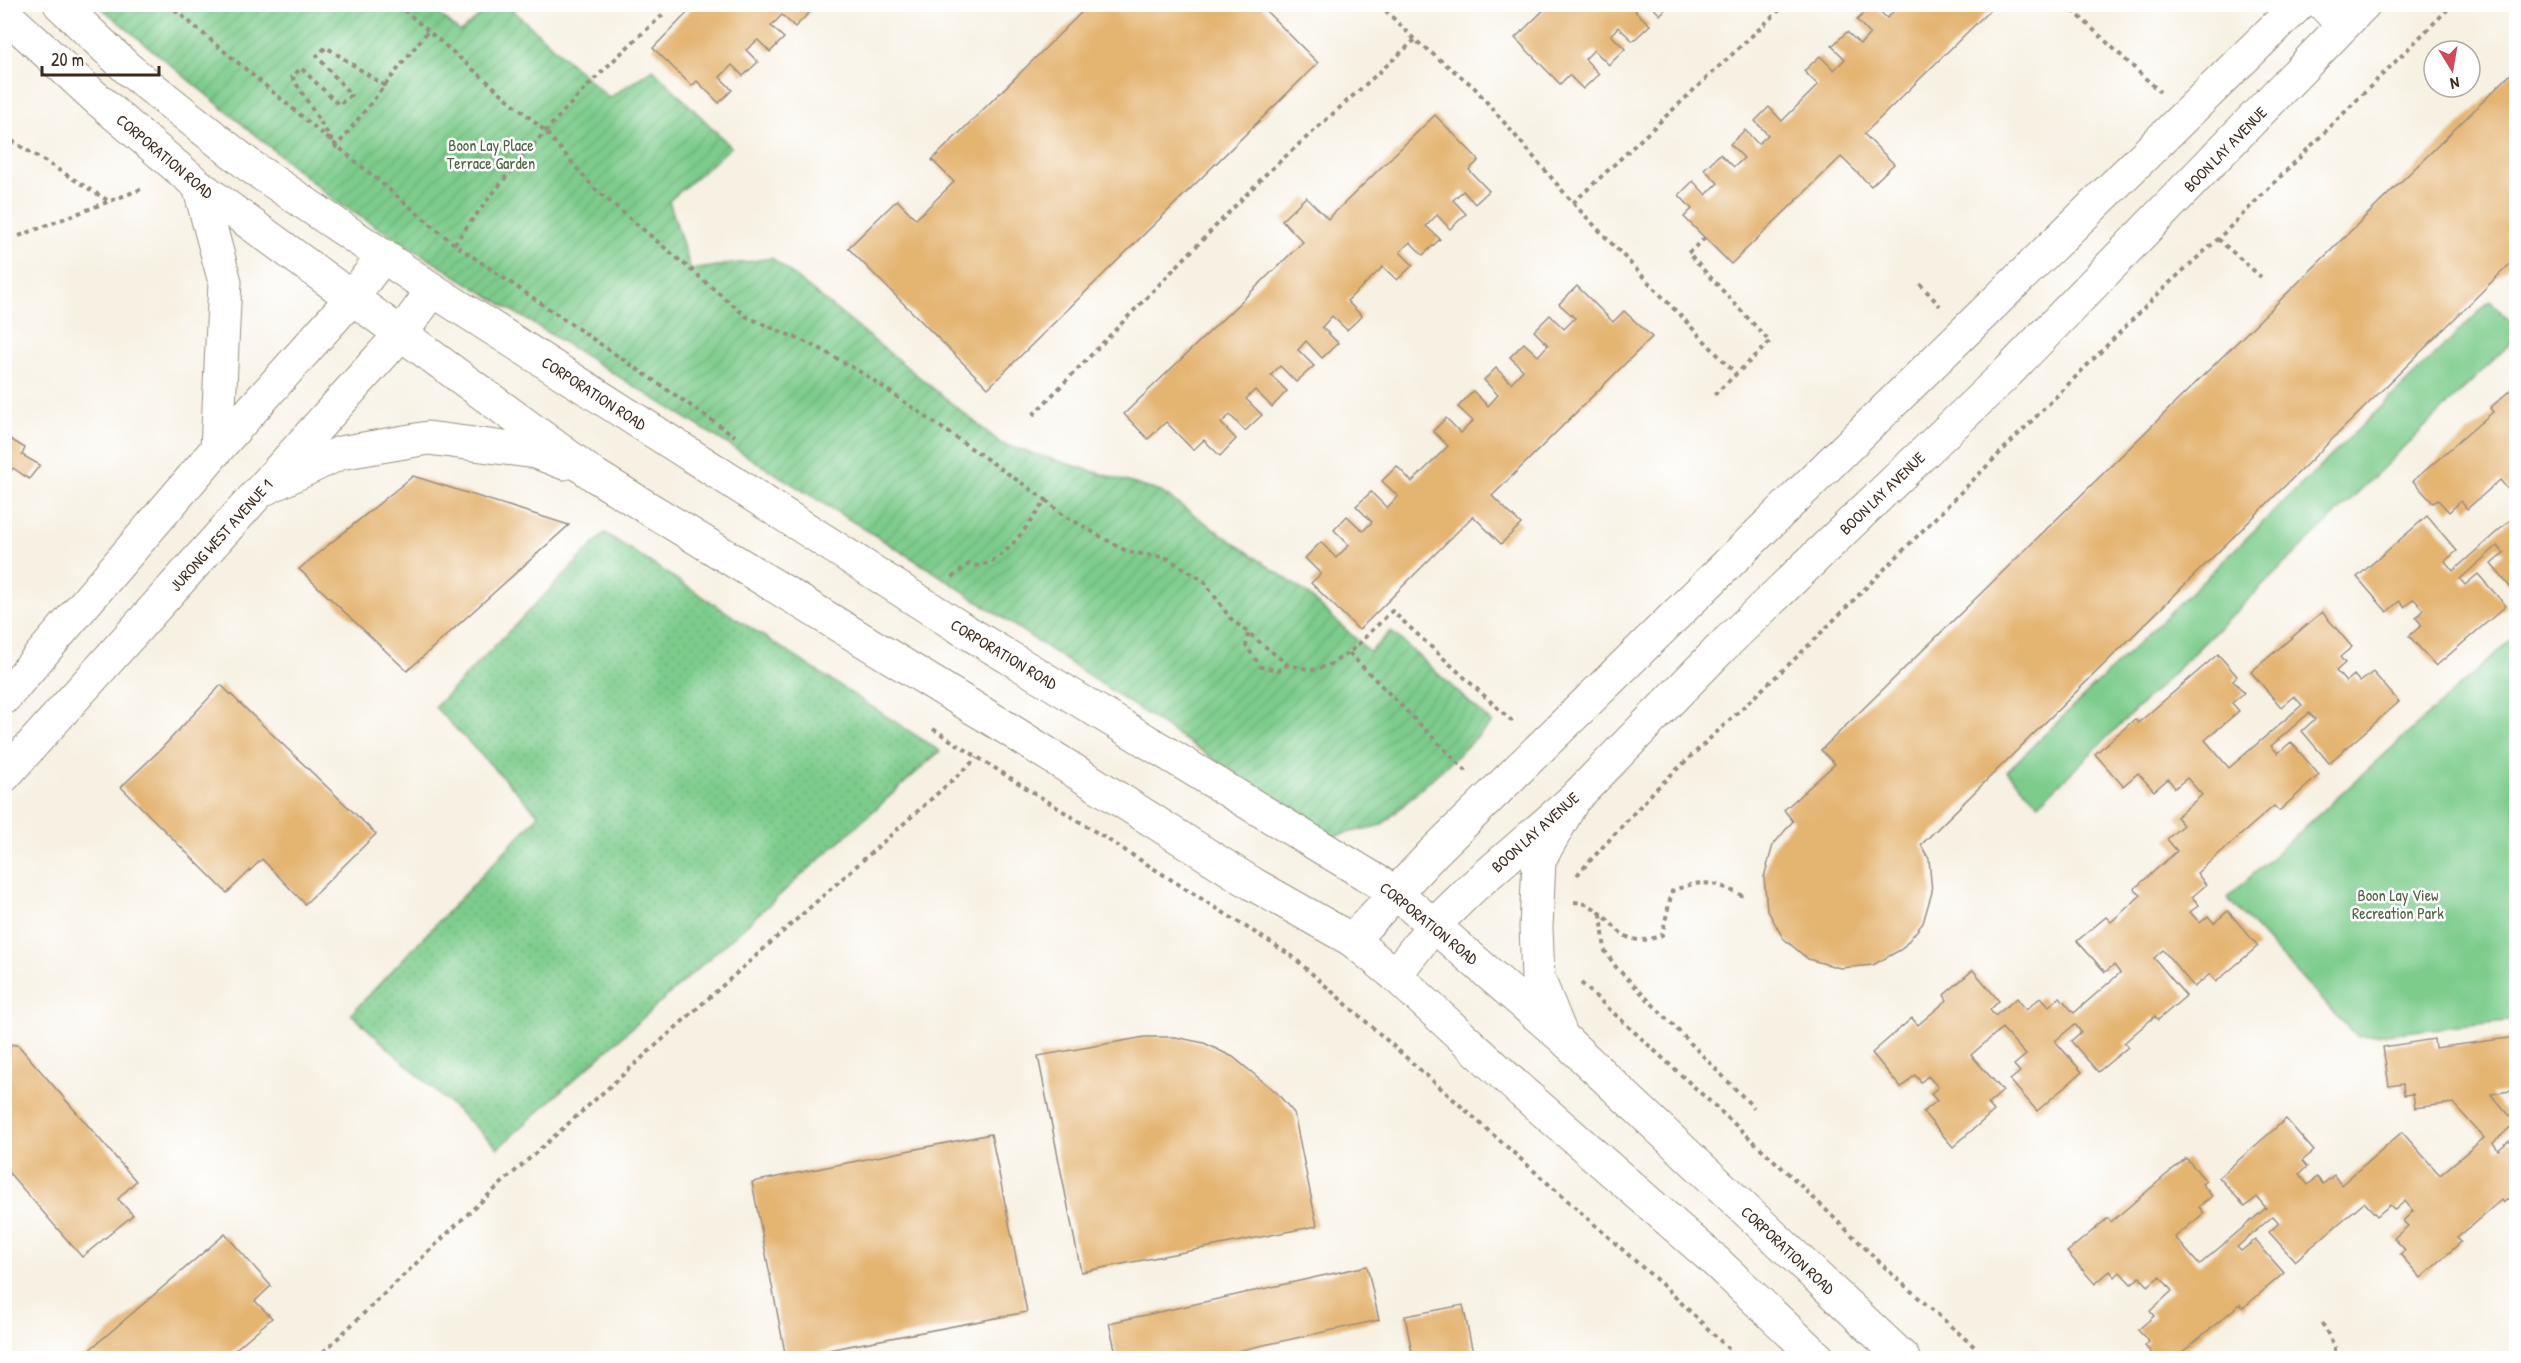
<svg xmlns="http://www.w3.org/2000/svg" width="2521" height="1363" font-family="'Patrick Hand',sans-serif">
  <defs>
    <pattern id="grass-dots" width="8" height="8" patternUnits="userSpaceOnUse" patternTransform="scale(1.5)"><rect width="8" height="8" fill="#7dcc8c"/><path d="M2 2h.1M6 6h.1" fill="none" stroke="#6daf78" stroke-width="1.8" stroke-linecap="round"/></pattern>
    <pattern id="garden-furrows" width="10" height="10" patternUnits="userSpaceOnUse" patternTransform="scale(1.5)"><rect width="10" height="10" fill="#7dcc8c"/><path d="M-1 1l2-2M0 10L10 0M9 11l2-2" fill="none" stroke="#6daf78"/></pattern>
  </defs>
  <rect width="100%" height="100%" fill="#fff"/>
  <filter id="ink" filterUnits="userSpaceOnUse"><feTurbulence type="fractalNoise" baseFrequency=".0167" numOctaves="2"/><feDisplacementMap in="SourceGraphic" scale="12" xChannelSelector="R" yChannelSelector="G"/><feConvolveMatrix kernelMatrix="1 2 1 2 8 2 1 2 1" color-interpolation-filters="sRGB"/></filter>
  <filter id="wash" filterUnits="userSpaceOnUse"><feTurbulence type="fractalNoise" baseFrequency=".008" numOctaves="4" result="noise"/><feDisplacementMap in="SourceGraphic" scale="24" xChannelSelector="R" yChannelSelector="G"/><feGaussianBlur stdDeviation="1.35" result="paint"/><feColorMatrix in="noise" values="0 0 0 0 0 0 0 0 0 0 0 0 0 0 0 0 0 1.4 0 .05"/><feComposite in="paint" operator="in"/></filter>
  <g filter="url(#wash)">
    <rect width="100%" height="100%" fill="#f7f1e3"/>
    <polygon fill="url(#grass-dots)" stroke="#5c7b55" stroke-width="1.5" points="605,533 940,751 498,1148 351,1014 539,815 435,707"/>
    <g fill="#7dcc8c" stroke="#5c7b55" stroke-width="1.5">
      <polygon points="2490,301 2516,327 2516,338 2039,804 2007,771"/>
      <polygon points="2516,635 2516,1020 2357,1037 2227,898"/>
    </g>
    <polygon fill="url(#garden-furrows)" stroke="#5c7b55" stroke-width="1.5" points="98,5 429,5 460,32 493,5 507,5 609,98 653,69 731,147 669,201 691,270 772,258 1002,444 1161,492 1304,591 1370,652 1391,631 1492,723 1382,825 1330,837 934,572 335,201"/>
    <g id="blocks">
      <g fill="#e4b471">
        <polygon points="696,4 804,4 811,11 795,27 782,15 771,26 784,38 770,52 758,40 746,50 758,62 743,76 732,65 720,77 732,90 719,103 697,81 692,86 653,48"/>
        <polygon points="1090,4 1259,4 1318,63 988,388 848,248 897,200 916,219 954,182 932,160"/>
        <polygon points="1550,4 1642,4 1635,11 1650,25 1633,41 1618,27 1611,35 1625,49 1609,65 1594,50 1585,59 1599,74 1583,89 1569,75 1560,84 1515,38"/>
        <polygon points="1650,4 1670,4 1660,15"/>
        <polygon points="1893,4 1996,4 1864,134 1894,164 1871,186 1841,157 1731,264 1684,217 1692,209 1679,195 1693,181 1706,195 1718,183 1704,169 1720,154 1734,167 1744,158 1730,144 1745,130 1758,144 1768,135 1755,121 1769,107 1782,121 1818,85 1804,71 1820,56 1834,70 1845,59 1832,46 1847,32 1860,44 1870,34 1857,20 1873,5 1887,18 1897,8"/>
        <polygon points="2515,70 2516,258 1921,845 1929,859 1932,892 1923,923 1902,949 1873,965 1840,968 1808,959 1783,938 1767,909 1764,877 1773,845 1793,821 1784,810 1835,764 1821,750"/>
        <polygon points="1435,115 1479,160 1469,170 1489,191 1475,204 1463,191 1453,200 1466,214 1450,229 1437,215 1426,226 1440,239 1423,255 1410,242 1400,252 1413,265 1397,280 1383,267 1347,301 1362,316 1347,330 1332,316 1322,327 1338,343 1322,358 1306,341 1298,350 1314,366 1296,382 1280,366 1271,375 1287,391 1272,407 1255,390 1246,399 1262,415 1245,431 1230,415 1221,423 1236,439 1220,456 1204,440 1193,450 1166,422 1148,439 1124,414 1303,242 1282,220 1306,197 1328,219"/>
        <polygon points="1577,286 1613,322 1624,311 1652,337 1492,496 1521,524 1501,544 1473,516 1359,630 1311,583 1321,574 1305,558 1321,542 1336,558 1349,545 1334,530 1347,516 1363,531 1372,522 1356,506 1371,492 1387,508 1398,496 1382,481 1397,466 1412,482 1448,446 1433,431 1446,418 1461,433 1473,421 1458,407 1473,391 1488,406 1498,395 1484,380 1496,368 1511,383 1523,370 1510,357 1524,343 1538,356 1548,345 1534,331 1550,315 1564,329 1575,318 1559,304"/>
        <polygon points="2516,385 2516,499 2500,480 2467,509 2461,501 2449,512 2438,500 2433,503 2413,481 2493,412 2490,408"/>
        <polygon points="4,435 25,448 22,455 40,465 29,479 13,468 4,480"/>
        <polygon points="413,476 569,525 407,671 299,569"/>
        <polygon points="2516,515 2516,594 2491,564 2504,553 2497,546 2460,579 2465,585 2478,574 2506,606 2436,666 2409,636 2422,625 2416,618 2424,610 2414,599 2404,607 2399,601 2387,612 2357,577 2427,516 2457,551 2445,561 2453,571"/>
        <polygon points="2322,612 2352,647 2340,657 2345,663 2336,671 2346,682 2354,675 2360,682 2373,672 2399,702 2329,763 2302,731 2315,719 2309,713 2271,746 2278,753 2291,742 2319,775 2279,811 2274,806 2197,873 2206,885 2192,897 2199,905 2190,912 2200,923 2208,916 2214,923 2228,911 2258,946 2216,982 2210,974 2194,987 2163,950 2154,958 2186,996 2158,1020 2155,1016 2124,1043 2128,1047 2098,1072 2071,1041 2081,1032 2075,1024 2055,1041 2082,1072 2037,1111 2010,1080 2020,1072 2014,1065 2026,1055 2002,1028 1971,1055 2003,1091 1988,1104 1994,1111 1953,1147 1923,1112 1937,1101 1931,1094 1938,1087 1928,1076 1921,1082 1915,1075 1901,1088 1872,1053 1912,1018 1918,1025 1947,1000 1944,995 1973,970 1999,1001 1990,1010 1995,1016 2017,998 2026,1010 2041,997 2049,1006 2060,997 2074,1013 2120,973 2114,965 2105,972 2077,941 2106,917 2111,922 2141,895 2134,889 2177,851 2167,839 2183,825 2176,817 2202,795 2187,778 2175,788 2168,779 2154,791 2138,773 2123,786 2095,754 2135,719 2138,723 2218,654 2237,676 2233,680 2244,693 2232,703 2239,711 2205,740 2229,768 2302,705 2294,696 2281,707 2251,672"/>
        <polygon points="221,685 376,834 305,904 262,859 227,893 121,787 160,750"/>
        <polygon points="1145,1037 1175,1037 1204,1043 1233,1057 1277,1093 1294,1113 1317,1226 1081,1272 1038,1056"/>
        <polygon points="2516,1037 2516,1090 2491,1094 2510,1116 2516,1111 2516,1122 2493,1143 2498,1150 2509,1141 2516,1148 2516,1192 2503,1203 2501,1200 2457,1238 2461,1242 2421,1278 2400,1254 2405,1250 2394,1238 2408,1226 2403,1221 2413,1211 2405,1201 2395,1210 2390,1205 2377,1216 2364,1202 2295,1261 2269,1232 2279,1223 2273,1216 2237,1247 2241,1251 2255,1240 2284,1273 2243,1308 2240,1304 2175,1358 2156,1358 2145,1346 2149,1342 2138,1330 2154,1316 2150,1311 2172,1291 2160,1276 2148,1286 2140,1277 2131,1284 2120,1272 2115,1277 2110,1271 2095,1284 2067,1252 2108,1218 2111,1222 2186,1158 2206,1181 2202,1184 2212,1196 2199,1207 2204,1213 2175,1237 2199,1265 2266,1208 2257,1197 2245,1207 2219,1177 2286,1119 2314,1151 2302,1161 2307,1167 2299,1174 2308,1185 2317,1177 2323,1184 2334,1175 2341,1185 2402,1132 2440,1175 2484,1138 2453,1103 2415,1108 2413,1094 2404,1095 2403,1084 2389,1086 2383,1047 2434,1039 2435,1048"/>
        <polygon points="4,1044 18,1045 136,1181 118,1199 133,1215 82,1257 4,1167"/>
        <polygon points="991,1134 1027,1312 786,1358 752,1182"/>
        <polygon points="225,1234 271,1286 255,1301 272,1318 225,1358 80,1358"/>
        <polygon points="1367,1266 1379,1320 1204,1358 1117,1358 1109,1323"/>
        <polygon points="1463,1305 1474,1358 1413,1358 1405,1316"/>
      </g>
    </g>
  </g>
  <g filter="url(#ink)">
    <use href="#blocks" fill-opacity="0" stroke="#998e80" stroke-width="1.5"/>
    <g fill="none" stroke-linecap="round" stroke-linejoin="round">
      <defs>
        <g id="tertiary">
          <polyline points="2323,4 2343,25"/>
          <polyline points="4,698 217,449 351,299 383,256"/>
          <polyline points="4,776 400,335 433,290"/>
          <polyline points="1352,940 1434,852 2299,4"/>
          <polyline points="1395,975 1434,925 1472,888 1573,800 1722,647 2008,372 2364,4"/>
        </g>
        <g id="secondary">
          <polyline points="60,4 127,68 250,166 433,290 959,627 1395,892 1561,1036 1903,1358"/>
          <polyline points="4,13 95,97 199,186 594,475 1008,729 1253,884 1352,940 1395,975 1522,1092 1712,1258 1818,1358"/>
          <polyline points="199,186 225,282 217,449"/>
          <polyline points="262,490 340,453 428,438 536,452 564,463"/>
          <polyline points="1560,1032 1538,978 1536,927 1539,860 1573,800"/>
        </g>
      </defs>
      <use href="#tertiary" stroke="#998e80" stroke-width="35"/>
      <use href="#secondary" stroke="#998e80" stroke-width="35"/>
      <g stroke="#998e80" stroke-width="4" stroke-dasharray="4.5 4.5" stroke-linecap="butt">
        <polyline points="168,4 454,244 735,436"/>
        <path d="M 397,4 L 545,131 L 595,189 L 747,317 L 819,348 L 867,376 L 1046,500 C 1030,521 998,575 969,564 L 950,579"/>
        <polyline points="1379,4 1415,40 1473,86 1573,203 1736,374"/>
        <polyline points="2066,4 2160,92"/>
        <polyline points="2070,8 2086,4"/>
        <polyline points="385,86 326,47 317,56 351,95 339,105 301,68 292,77 336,147 428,31"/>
        <polyline points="4,136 107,200"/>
        <polyline points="1573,203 1786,4"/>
        <polyline points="19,236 144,188"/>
        <polyline points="1705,238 1688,253 1770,342 1713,396"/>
        <polyline points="2218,239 2261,277"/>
        <path d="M 454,244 C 516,160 586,82 664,14"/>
        <polyline points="1920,284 1940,306"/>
        <polyline points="1033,415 1267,173 1415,40"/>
        <polyline points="1046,500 1063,515 1128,552 1167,558 1204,581 1230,618 1288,665 1313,670 1327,666 1349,653 1392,611 1514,723"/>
        <polyline points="1248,634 1246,646 1261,667 1279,670 1288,665"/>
        <polyline points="1349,653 1466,771"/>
        <polyline points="933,729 1292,956 1668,1290 1738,1358"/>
        <polyline points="1577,875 1655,790 1802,652 2166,286 2218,239 2453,4"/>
        <path d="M 1574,902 C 1615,904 1612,956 1662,935 L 1672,891 C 1701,879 1715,881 1743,896"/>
        <polyline points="1601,914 1605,951 1616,967 1754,1108"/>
        <polyline points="1581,983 1791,1176 1894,1276 1987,1358"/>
        <polyline points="2322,1323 2335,1347 2335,1358"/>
        <polyline points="317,1358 474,1208 977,758"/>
      </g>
      <use href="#tertiary" stroke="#fff" stroke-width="33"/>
      <use href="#secondary" stroke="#fff" stroke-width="33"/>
    </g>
  </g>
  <g text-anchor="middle" stroke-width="5" stroke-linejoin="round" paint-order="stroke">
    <g font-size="16" fill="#526344" stroke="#fff">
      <text x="491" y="151">Boon Lay Place<tspan x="491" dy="18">Terrace Garden</tspan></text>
      <text x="2398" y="901">Boon Lay View<tspan x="2398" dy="18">Recreation Park</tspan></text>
    </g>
    <g font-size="16" fill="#3b2a1e" stroke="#fff">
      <text transform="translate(2225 149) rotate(-46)" y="6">BOON LAY AVENUE</text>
      <text transform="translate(165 156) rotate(40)" y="6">CORPORATION ROAD</text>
      <text transform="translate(594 393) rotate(33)" y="6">CORPORATION ROAD</text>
      <text transform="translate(1882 493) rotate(-44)" y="6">BOON LAY AVENUE</text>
      <text transform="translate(221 535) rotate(-48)" y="6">JURONG WEST AVENUE 1</text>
      <text transform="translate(1004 654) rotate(31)" y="6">CORPORATION ROAD</text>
      <text transform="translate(1535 832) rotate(-42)" y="6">BOON LAY AVENUE</text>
      <text transform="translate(1429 923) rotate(39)" y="6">CORPORATION ROAD</text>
      <text transform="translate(1788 1250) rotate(43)" y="6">CORPORATION ROAD</text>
    </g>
  </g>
  <rect width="2521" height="1363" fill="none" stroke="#fff" stroke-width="24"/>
  <g transform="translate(2452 69) rotate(169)"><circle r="28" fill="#ffffff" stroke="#b1aaa5" stroke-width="1.5"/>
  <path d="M0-4.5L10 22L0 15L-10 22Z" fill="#d1495b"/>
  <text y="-9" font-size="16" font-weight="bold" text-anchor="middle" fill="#3b2a1e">N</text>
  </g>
  <path d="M42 66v9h117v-9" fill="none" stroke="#3b2a1e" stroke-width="3"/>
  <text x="51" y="66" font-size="18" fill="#3b2a1e" stroke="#ffffff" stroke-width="4.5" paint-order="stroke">20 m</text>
</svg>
